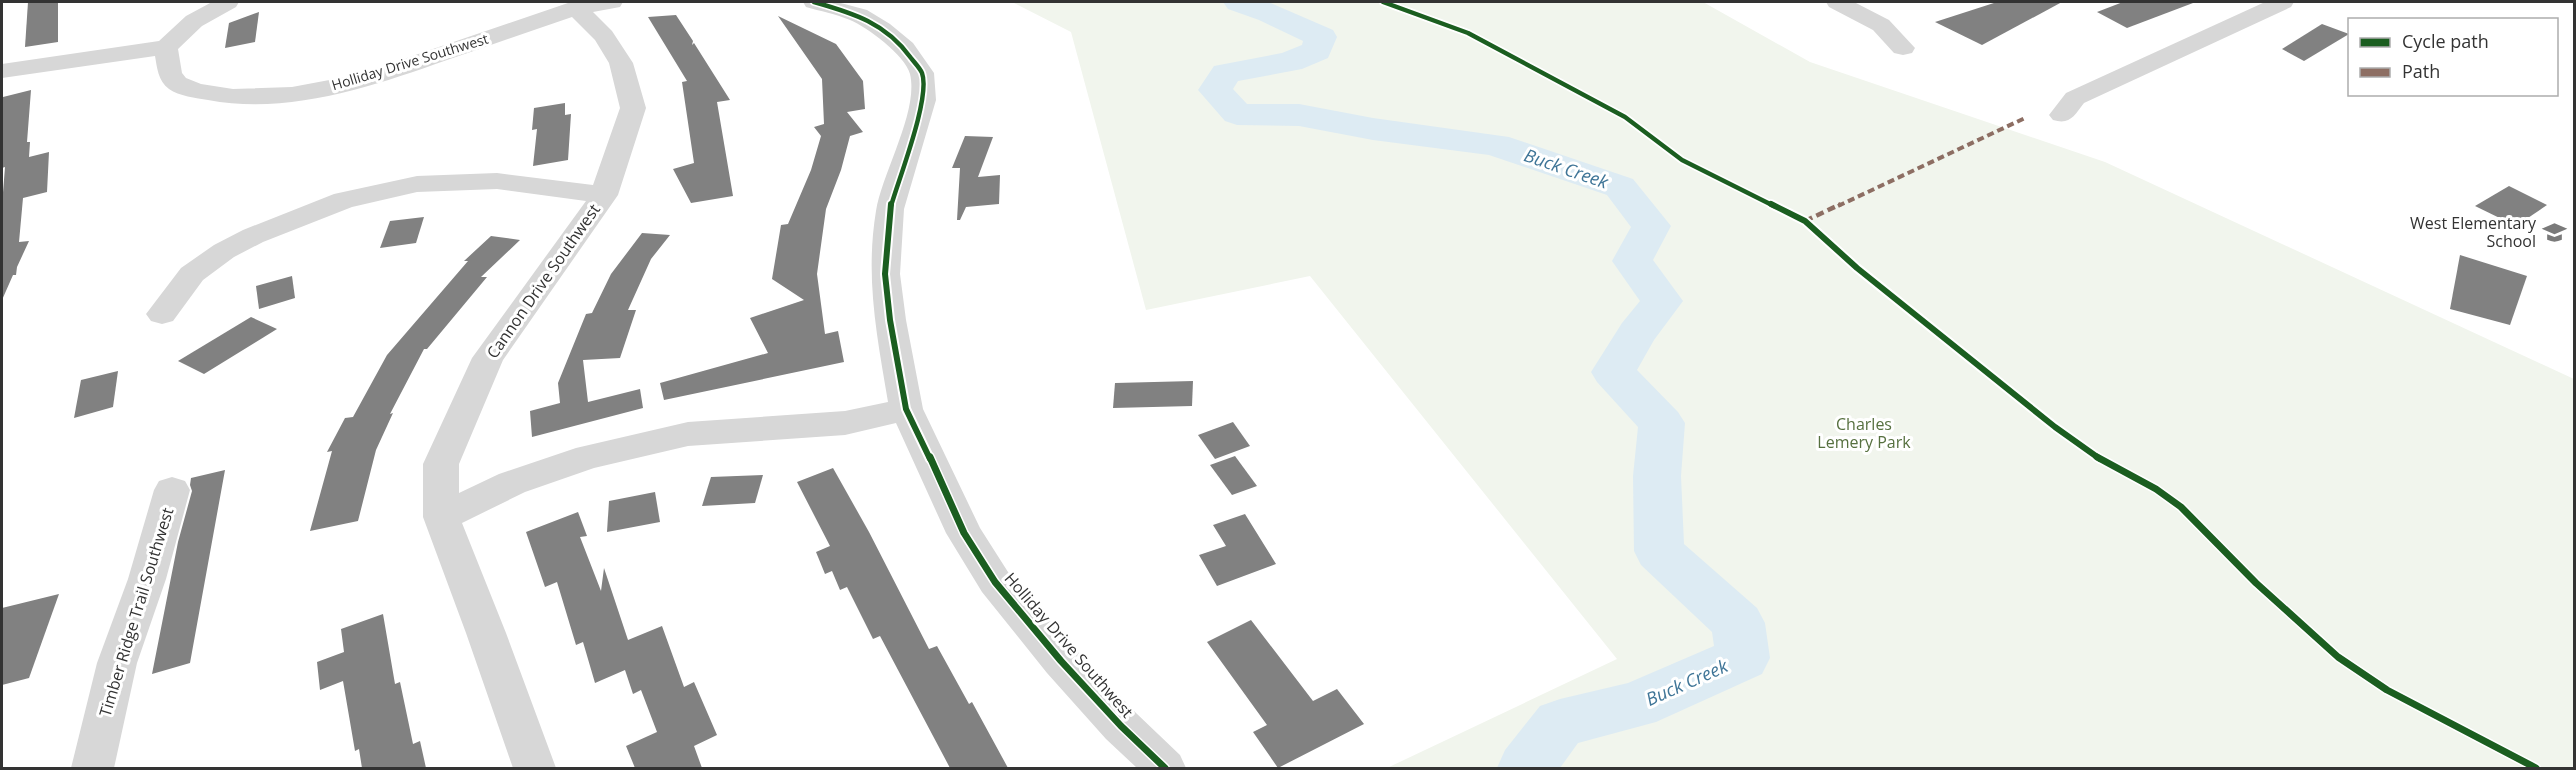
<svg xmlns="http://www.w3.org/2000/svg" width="2576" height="770" font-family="'Open Sans',sans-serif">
  <rect width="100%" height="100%" fill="#fff"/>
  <polygon fill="#f1f5ed" points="1012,2 1703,2 1810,62 2105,162 2574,379 2574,768 1387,768 1617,659 1310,276 1146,310 1071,32"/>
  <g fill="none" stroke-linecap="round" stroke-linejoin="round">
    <polygon fill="#ddebf3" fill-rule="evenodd" points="1223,2 1268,2 1333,30 1337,37 1328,58 1302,69 1238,81 1233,89 1247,104 1299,104 1373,118 1509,137 1633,179 1671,226 1653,260 1683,301 1654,340 1637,370 1678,412 1685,423 1681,476 1684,544 1757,608 1765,623 1770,658 1762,674 1656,722 1578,743 1560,768 1497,768 1505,750 1540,706 1560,699 1628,683 1714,646 1712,632 1641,565 1634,551 1633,476 1638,427 1597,382 1591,372 1622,323 1640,301 1612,261 1631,227 1607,195 1489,155 1373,140 1299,126 1237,125 1225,121 1198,90 1214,66 1282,53 1302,45 1303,41 1259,20 1228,9"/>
  </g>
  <g fill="#818181">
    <polygon points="28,2 58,2 58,42 25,47"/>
    <polygon points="1997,2 2062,2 1982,45 1935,22"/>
    <polygon points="2123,2 2193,2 2193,3 2127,28 2097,12"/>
    <polygon points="259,12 255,42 225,48 229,23"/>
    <polygon points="676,15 693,41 692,45 694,43 730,100 717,102 733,196 691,203 673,169 694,163 682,82 687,81 648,17"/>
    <polygon points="778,16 836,44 863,81 865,109 847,112 863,132 850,136 841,170 826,209 817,274 825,334 838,331 844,362 664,400 660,383 768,353 750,318 804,300 772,279 781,225 788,224 811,170 821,136 814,127 824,124 822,79"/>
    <polygon points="2322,24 2349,34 2304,61 2282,49"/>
    <polygon points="31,90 27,142 30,142 29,157 49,152 47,192 23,198 19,242 29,241 17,267 16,275 13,275 2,300 2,205 5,167 2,168 3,97"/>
    <polygon points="565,103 565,115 571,114 568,160 533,166 537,129 532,130 534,108"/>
    <polygon points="965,136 993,137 978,177 1000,175 999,204 966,207 960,220 957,220 960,168 952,168"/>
    <polygon points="2509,186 2547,205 2516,226 2475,206"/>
    <polygon points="424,217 416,243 380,248 390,221"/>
    <polygon points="642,233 670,235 651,259 628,310 636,310 620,358 583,360 588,402 640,389 643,408 532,437 530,411 560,403 558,383 586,314 592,313 611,274"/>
    <polygon points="491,236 520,240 481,277 487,277 427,349 424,349 390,414 393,413 376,450 358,521 310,531 332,451 327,452 345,418 353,417 387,355 468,261 464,261"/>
    <polygon points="2460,255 2527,276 2510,325 2450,309"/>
    <polygon points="292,276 295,298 259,309 256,286"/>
    <polygon points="251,317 277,329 204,374 178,361"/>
    <polygon points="118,371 113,407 74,418 81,380"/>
    <polygon points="1193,381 1192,406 1113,408 1115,383"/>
    <polygon points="1233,422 1250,446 1215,459 1198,435"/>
    <polygon points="1235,456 1257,486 1232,495 1210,465"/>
    <polygon points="833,468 869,532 929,649 937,646 969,704 972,702 1008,768 950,768 880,636 873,639 847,587 840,590 832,571 825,574 816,552 830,546 797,482"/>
    <polygon points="225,470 190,663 152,674 178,542 192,491 190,485 191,478"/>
    <polygon points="763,475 755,503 702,506 711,477"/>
    <polygon points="655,492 660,522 607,532 609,501"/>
    <polygon points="578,512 587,536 580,537 601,591 604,568 628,640 662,626 684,687 694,682 717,735 694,746 702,768 635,768 626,746 657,732 641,690 633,694 625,670 595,683 583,642 576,645 557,582 545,587 526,532"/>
    <polygon points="1245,514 1276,564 1217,586 1199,555 1226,546 1213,525"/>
    <polygon points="59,594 29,678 2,685 2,608"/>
    <polygon points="383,614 395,684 400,682 413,744 420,741 426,768 362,768 359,749 355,751 343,681 320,690 317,662 344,652 341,629"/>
    <polygon points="1251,620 1313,701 1337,689 1364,724 1278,768 1253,732 1267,725 1207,642"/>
  </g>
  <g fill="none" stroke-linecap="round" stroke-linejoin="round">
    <g fill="#d7d7d7" fill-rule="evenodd">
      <path d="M 212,2 L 239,2 L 236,7 L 202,26 L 178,49 L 182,73 L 186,78 L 201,84 L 233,89 L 292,87 L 340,78 L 389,64 L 568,3 L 623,2 L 620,7 L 593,12 L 612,31 L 633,63 L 646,108 L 618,195 L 503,360 L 459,464 L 459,493 L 499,474 L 576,448 L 688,422 L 845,411 L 888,402 C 877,336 865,278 876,211 C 882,173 919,111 910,74 C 905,55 867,27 850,20 C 836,14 820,11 806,7 L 803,2 L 837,2 L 867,10 L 890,24 L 913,43 L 934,73 L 936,100 L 904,209 L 900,274 L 906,320 L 923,409 L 980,528 L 1008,572 L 1075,649 L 1136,713 L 1180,755 L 1186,768 L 1137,768 L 1106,739 L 1047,673 L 982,592 L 946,533 L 896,423 L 845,435 L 688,446 L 594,468 L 525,492 L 462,523 L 506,633 L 556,768 L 513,768 L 466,633 L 423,517 L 423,464 L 472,358 L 586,201 L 497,189 L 417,192 L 352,207 L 263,242 L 234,257 L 203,280 L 173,321 L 162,324 L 151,321 L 146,314 L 181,268 L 214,245 L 243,230 L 334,194 L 417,176 L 497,173 L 593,185 L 620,108 L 609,63 L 595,40 L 572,17 C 530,31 489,46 447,60 C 371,87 289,115 208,100 C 196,98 179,96 169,89 C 158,81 157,67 155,56 L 2,78 L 2,64 L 159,41 L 186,16 Z"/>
      <polygon points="1826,2 1854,2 1889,20 1915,48 1912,53 1903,55 1894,53 1873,30 1829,7"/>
      <path d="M 2265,2 L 2294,2 L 2291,7 L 2084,103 C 2074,116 2070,125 2053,120 L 2049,115 L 2066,93 Z"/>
      <polygon points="172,477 185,481 190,490 166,579 137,663 114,768 71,768 97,663 128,579 154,490 159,481"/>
    </g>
    <polyline stroke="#8d6e63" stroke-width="4" stroke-dasharray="7 4" stroke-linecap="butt" points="1838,206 2025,118"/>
    <polyline stroke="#8d6e63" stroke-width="4.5" stroke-dasharray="8 4.5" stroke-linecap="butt" points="1805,221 1841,204"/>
    <defs>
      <g id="cycleway-far2">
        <path d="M 814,2 C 853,13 886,23 911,58 C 914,62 920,68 922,73 C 931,97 899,178 891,206"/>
        <polyline points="1383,2 1468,33 1625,117 1682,160 1774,206"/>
      </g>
      <g id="cycleway-far1">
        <polyline points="891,204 885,274 890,320 906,409 930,459"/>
        <polyline points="1771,204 1805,221 1857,268 2055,427 2100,459"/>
      </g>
      <g id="cycleway">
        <polyline points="930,457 964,533 995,582 1061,661 1121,726 1165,768"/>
        <polyline points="2097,457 2156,489 2181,507 2256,583 2338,657 2387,690 2536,768"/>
      </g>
    </defs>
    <use href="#cycleway-far2" stroke="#fff" stroke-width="8"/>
    <use href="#cycleway-far1" stroke="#fff" stroke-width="10"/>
    <use href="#cycleway" stroke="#fff" stroke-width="10"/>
    <use href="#cycleway-far2" stroke="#1b5e20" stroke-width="4.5"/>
    <use href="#cycleway-far1" stroke="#1b5e20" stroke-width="6"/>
    <use href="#cycleway" stroke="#1b5e20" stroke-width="7"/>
  </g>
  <defs>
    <symbol id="school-bare" viewBox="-9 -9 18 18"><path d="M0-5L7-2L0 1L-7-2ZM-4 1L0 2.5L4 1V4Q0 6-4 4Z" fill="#7a7a7a" stroke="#fff" stroke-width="2.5" paint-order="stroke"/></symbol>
  </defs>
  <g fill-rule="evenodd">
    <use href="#school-bare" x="2538" y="216" width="33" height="33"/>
  </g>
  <g text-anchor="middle" stroke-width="6" stroke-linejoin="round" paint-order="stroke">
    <g font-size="14" fill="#333" stroke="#fff">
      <text transform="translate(410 62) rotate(-17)" y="5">Holliday Drive Southwest</text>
    </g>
    <g font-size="16" fill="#333" stroke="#fff" text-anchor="end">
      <text x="2536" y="229">West Elementary<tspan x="2536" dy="18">School</tspan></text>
    </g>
    <g font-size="16" fill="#333" stroke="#fff">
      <text transform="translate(543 281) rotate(-55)" y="6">Cannon Drive Southwest</text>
      <text transform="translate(136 612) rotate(-73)" y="6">Timber Ridge Trail Southwest</text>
      <text transform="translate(1069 645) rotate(49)" y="6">Holliday Drive Southwest</text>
    </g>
    <g font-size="16" fill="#56703f" stroke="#fff">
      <text x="1864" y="430">Charles<tspan x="1864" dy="18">Lemery Park</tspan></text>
    </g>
    <g font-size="18" font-style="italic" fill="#3f7597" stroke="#fff">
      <text transform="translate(1566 169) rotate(19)" y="6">Buck Creek</text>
      <text transform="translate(1687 683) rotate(-24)" y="6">Buck Creek</text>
    </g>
  </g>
  <rect width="2576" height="770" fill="none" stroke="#333333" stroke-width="6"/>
  <rect x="2348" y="18" width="210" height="78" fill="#ffffff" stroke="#adadad" stroke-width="1.5"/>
  <rect x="2360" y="38" width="30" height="9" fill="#1b5e20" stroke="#adadad" stroke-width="1.5"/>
  <text x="2402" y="48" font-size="18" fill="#333333">Cycle path</text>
  <rect x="2360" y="68" width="30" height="9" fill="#8d6e63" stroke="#adadad" stroke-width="1.5"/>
  <text x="2402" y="78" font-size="18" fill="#333333">Path</text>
</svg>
